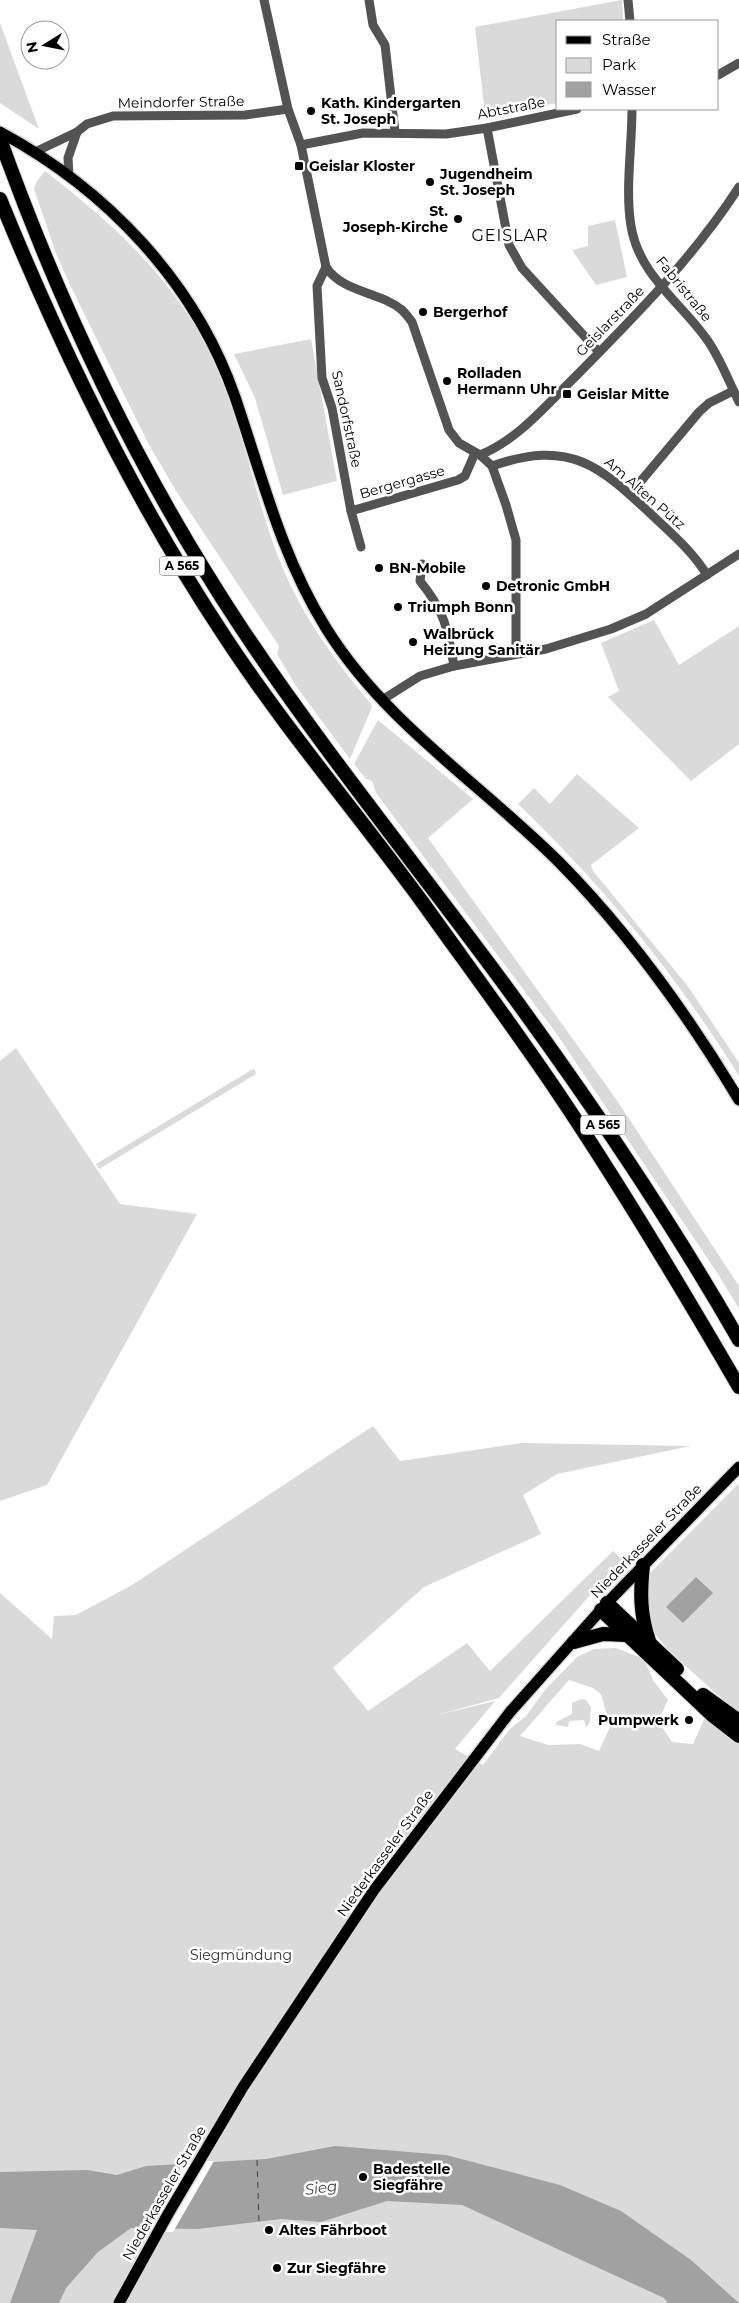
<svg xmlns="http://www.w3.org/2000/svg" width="739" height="2303" font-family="Montserrat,sans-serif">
  <rect width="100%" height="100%" fill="#fff"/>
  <g fill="#dadada" fill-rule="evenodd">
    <polygon points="622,0 623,21 558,21 558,103 485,115 475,27"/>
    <polygon points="0,23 39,129 0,103"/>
    <path d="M 45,171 C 108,220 167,272 205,344 C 239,410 251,483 276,551 C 297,609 332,657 371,704 L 372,707 L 350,759 L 296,686 L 277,654 L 279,646 L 178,494 L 149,445 L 71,287 L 57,256 L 34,189 L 37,181 Z"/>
    <polygon points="615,220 627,277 596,285 572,250 588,246 588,226"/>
    <polygon points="311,339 337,481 283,495 255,398 234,354"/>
    <polygon points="654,620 679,665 739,626 739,744 691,781 608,697 619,691 601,643"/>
    <polygon points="378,720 473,799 428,838 616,1099 739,1286 739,1309 718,1274 556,1033 376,793 372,781 366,779 354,764"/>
    <path d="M 577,774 L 639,828 L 591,865 L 593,871 L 687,985 L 739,1063 L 739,1076 C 674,972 606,889 518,804 L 534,788 L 550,804 Z"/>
    <polygon points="16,1048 120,1204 197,1214 47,1485 0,1501 0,1061"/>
    <polygon points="253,1069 255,1070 256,1074 99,1169 96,1164"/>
    <path d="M 373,1426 L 400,1461 L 522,1443 L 691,1446 L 557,1474 L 523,1495 L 541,1534 L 424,1587 L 333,1668 L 368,1711 L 467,1643 L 490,1671 L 613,1551 L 622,1559 L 499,1698 L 433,1716 L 495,1701 L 455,1749 L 483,1765 L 510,1729 L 526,1716 L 545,1690 L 577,1657 L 594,1649 L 616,1648 L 644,1659 L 653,1680 L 668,1700 L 658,1721 L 672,1742 L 693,1744 L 706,1715 L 739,1741 L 739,2303 L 0,2303 L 0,1593 L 52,1639 L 54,1616 L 76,1615 L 132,1585 ZM 569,1680 L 593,1688 L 601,1694 L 610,1727 L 599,1751 L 580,1744 L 548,1745 L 520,1736 Z"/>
    <polygon points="739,1483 739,1714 669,1651 651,1629 645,1595 650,1573"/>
    <polygon points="581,1699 586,1700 591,1707 590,1722 586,1728 584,1720 569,1721 568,1727 556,1725 556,1722 572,1714 572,1703"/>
  </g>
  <g fill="#a1a1a1">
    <polygon points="696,1577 713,1593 683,1623 666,1607"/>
    <polygon points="335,2146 446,2155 560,2185 621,2211 691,2260 739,2303 668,2303 664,2298 462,2205 387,2201 321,2222 281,2219 198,2229 131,2228 98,2252 66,2288 59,2303 10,2303 37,2230 0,2228 0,2172 87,2170 117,2175 146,2166 266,2159"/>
  </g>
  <polygon fill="#fff" points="214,2161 173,2232 144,2231 184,2162"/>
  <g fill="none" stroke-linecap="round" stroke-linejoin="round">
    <polyline stroke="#424242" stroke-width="1" stroke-dasharray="6 5" stroke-linecap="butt" points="257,2160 259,2222"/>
    <defs>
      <g id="major">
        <path d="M 0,132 C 106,189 195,282 235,397 C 262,476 281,556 326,628 C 385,723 481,784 559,862 C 629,933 688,1015 739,1100"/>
        <polyline points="119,2303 168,2214 243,2087 374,1890 510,1712 607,1603 739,1467"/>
      </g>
      <g id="highway">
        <path d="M 0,139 C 61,309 142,478 242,629 C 318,743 405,851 487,961 C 577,1082 664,1209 739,1340"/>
        <path d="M 0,199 C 62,351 134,500 225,637 C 286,730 358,814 423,903 C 468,966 515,1029 558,1093 C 622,1188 681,1287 739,1387"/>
        <path d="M 643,1565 C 640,1593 640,1614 649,1641"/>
        <polyline points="607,1603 677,1669"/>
        <polyline points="601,1610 712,1715 739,1736"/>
        <polyline points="574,1642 603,1634 626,1635"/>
        <polyline points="703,1695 739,1721"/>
      </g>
    </defs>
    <use href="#major" stroke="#dbdbdb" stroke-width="14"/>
    <use href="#highway" stroke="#dbdbdb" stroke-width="16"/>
    <g stroke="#535353" stroke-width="9">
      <path d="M 264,0 L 288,109 L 301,145 L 326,267 C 343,293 379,291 402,310 C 405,313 409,318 412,322 L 449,430 L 459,443 L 480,455 L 492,466 L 506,505 L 516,540 L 516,654"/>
      <polyline points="369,0 373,25 385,45 395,132"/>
      <polyline points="628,0 630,21"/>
      <polyline points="718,75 739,63"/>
      <path d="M 632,109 C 632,146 625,191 631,226 C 639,276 682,303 708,341 C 721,360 729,382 739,402"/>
      <polyline points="487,128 509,245 522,268 599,352"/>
      <polyline points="301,145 363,133 446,134 487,128 577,109"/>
      <polyline points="35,152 77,132 87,124 113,116 245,115 288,109"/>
      <polyline points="69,176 68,158 77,132"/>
      <polyline points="326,267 317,286 322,378 332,408 351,511 361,547"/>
      <path d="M 480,455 C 518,440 547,404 576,376 C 635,316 694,257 739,187"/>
      <path d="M 492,466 C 570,439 599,465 653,516 C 673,535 693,552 707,575"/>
      <polyline points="630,494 699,412 709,403 733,391"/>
      <polyline points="351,511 458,480 465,476 475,453"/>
      <path d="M 422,564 L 420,581 C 445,612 447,627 454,666"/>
      <polyline points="382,700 420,676 454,666 546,649 611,629 646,614 739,554"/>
    </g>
    <use href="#major" stroke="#000" stroke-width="11"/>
    <use href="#highway" stroke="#000" stroke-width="14"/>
  </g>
  <g fill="#000" stroke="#fff" stroke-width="2">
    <circle cx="311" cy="111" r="5"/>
    <rect x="294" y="161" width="10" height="10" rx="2.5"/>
    <circle cx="430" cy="182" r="5"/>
    <circle cx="458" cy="219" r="5"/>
    <circle cx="423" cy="312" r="5"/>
    <circle cx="447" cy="381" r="5"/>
    <rect x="562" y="389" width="10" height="10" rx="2.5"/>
    <circle cx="379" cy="568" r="5"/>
    <circle cx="486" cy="586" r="5"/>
    <circle cx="398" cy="607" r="5"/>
    <circle cx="413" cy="642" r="5"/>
    <circle cx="689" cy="1720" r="5"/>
    <circle cx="363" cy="2177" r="5"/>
    <circle cx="269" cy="2230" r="5"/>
    <circle cx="277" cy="2268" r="5"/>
  </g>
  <g text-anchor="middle" stroke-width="5" stroke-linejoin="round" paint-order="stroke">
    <g fill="#fff" stroke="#4c4c4c" stroke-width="1">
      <rect x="159.5" y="556.5" width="45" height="19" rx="4"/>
      <rect x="580.5" y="1115.5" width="45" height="19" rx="4"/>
    </g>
    <g font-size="12" font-weight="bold" fill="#000">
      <text x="182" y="570">A 565</text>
      <text x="603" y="1129">A 565</text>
    </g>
    <g font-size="14" fill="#000" stroke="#fff">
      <text transform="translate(181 102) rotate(-1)" y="5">Meindorfer Straße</text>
      <text transform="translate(511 108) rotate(-11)" y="5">Abtstraße</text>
      <text transform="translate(684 289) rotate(51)" y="5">Fabristraße</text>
      <text transform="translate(610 321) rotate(-46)" y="5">Geislarstraße</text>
      <text transform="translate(347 419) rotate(78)" y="5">Sandorfstraße</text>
      <text transform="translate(402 482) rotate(-16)" y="5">Bergergasse</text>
      <text transform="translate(645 493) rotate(41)" y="5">Am Alten Pütz</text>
      <text transform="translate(646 1541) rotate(-46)" y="5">Niederkasseler Straße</text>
      <text transform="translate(385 1853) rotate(-54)" y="5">Niederkasseler Straße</text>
      <text transform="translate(164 2193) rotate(-60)" y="5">Niederkasseler Straße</text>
    </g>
    <g font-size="14" font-weight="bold" fill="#000" stroke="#fff" text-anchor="start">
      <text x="321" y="108">Kath. Kindergarten<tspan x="321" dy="16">St. Joseph</tspan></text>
      <text x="309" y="171">Geislar Kloster</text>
      <text x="440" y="179">Jugendheim<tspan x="440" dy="16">St. Joseph</tspan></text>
      <text x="448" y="216" text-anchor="end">St.<tspan x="448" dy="16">Joseph-Kirche</tspan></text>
      <text x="433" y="317">Bergerhof</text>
      <text x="457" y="378">Rolladen<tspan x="457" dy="16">Hermann Uhr</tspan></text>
      <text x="577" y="399">Geislar Mitte</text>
      <text x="389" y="573">BN-Mobile</text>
      <text x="496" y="591">Detronic GmbH</text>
      <text x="408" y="612">Triumph Bonn</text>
      <text x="423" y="639">Walbrück<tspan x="423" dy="16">Heizung Sanitär</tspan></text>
      <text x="679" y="1725" text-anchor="end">Pumpwerk</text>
      <text x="373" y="2174">Badestelle<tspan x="373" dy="16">Siegfähre</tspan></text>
      <text x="279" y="2235">Altes Fährboot</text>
      <text x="287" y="2273">Zur Siegfähre</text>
    </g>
    <g font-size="14" fill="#313131" stroke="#fff">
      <text x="241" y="1960">Siegmündung</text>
    </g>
    <g font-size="15" font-style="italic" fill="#424242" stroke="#fff">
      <text transform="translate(321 2188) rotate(-7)" y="5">Sieg</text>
    </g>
    <g font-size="16" letter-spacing="1" fill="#000" stroke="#fff">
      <text x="510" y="241">GEISLAR</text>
    </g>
  </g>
  <rect x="556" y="20" width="162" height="90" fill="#ffffff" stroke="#999999"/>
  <rect x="566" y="36" width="25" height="8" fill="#000000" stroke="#999999"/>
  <text x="602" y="45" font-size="15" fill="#000000">Straße</text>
  <rect x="566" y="58" width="25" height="15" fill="#dadada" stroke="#999999"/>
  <text x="602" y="70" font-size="15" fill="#000000">Park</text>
  <rect x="566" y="82" width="25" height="15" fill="#a1a1a1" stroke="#999999"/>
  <text x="602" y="95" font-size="15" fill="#000000">Wasser</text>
  <g transform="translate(45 45) rotate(260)"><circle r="24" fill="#ffffff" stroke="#999999"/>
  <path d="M0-4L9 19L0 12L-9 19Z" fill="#000000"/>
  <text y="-8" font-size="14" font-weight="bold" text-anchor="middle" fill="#000000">N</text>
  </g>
</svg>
